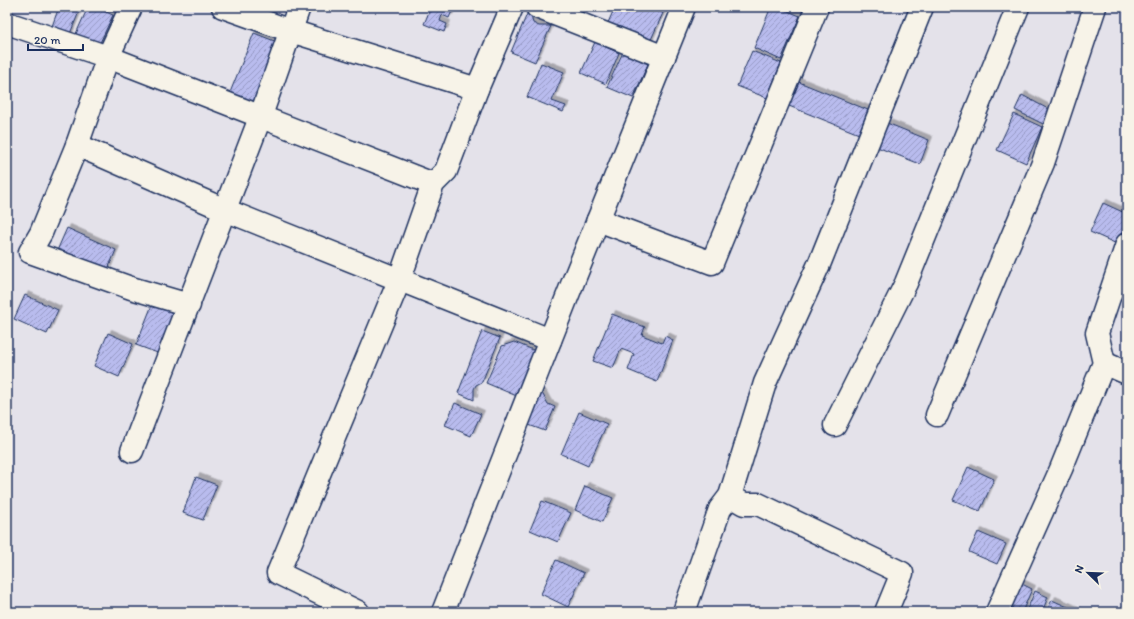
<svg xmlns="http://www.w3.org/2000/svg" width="1134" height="619" font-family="Itim,sans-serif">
  <defs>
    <pattern id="building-hatch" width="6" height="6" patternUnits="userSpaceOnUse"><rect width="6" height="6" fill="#b9bcee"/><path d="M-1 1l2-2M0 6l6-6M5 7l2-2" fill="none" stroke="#9699c4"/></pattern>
    <filter id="shadow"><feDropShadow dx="3.5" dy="-3.5" stdDeviation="0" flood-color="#0004"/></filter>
  </defs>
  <rect width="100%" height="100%" fill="#e4e2ea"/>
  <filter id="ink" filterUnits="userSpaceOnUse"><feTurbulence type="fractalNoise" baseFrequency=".025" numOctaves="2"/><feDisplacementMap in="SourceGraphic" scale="8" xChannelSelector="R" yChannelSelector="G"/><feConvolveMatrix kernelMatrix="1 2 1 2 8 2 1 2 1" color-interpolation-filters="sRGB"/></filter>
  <g filter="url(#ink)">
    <g fill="url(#building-hatch)" stroke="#1b2f5e" filter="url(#shadow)">
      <polygon points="59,7 81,7 69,36 51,29"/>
      <polygon points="88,7 94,7 113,15 98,47 75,36"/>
      <polygon points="431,7 447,7 447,9 452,11 449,18 442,15 440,21 447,24 444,32 424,24"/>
      <polygon points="615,7 649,7 663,13 649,44 607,25"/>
      <polygon points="771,7 778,7 800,16 781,60 754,48"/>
      <polygon points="527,14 531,16 533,23 539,26 551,26 535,62 511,52"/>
      <polygon points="254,33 277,42 250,110 227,100"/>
      <polygon points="595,42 619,53 606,84 581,73"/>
      <polygon points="752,51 781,63 767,98 737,86"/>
      <polygon points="623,52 648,64 633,98 607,87"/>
      <polygon points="541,63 564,72 552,101 566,106 563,112 527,97"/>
      <polygon points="794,80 868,110 859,134 784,104"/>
      <polygon points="1022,95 1050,110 1043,124 1015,110"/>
      <polygon points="1014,114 1042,127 1026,163 997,150"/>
      <polygon points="887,123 929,140 920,164 877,147"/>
      <polygon points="1103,203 1127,214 1127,222 1117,244 1090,232"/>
      <polygon points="67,228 116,250 106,274 56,253"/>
      <polygon points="25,295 58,310 47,334 14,319"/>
      <polygon points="152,305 179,315 163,355 136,345"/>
      <polygon points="612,314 645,327 642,335 662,343 665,336 673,340 657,382 628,370 634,354 621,349 613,368 593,361"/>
      <polygon points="482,331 500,338 482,382 476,385 474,389 474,400 458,393"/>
      <polygon points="108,333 133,344 119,377 94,366"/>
      <polygon points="514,342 538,352 519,397 486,383 502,346"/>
      <polygon points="539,392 542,393 548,404 555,407 545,431 526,424"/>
      <polygon points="455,403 481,414 471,436 445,425"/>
      <polygon points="579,412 607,424 588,466 561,454"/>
      <polygon points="968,467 994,479 980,511 953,500"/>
      <polygon points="196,477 217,485 203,520 183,513"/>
      <polygon points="585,486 613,498 602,522 575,510"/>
      <polygon points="542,501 571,513 558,542 530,530"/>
      <polygon points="978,532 1006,544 997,564 969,552"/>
      <polygon points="556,560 584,573 568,607 541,594"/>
      <polygon points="1018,582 1032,589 1022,612 1005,612"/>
      <polygon points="1035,591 1048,597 1042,612 1026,612"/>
      <polygon points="1052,600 1079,612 1046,612"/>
    </g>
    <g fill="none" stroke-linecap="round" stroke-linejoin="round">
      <defs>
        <g id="minor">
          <polyline points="223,7 291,31 477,89"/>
          <polyline points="537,7 664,57"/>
          <polyline points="7,23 108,57 433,184"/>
          <polyline points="77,145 108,57 131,7"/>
          <polyline points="598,220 712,263 817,7"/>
          <polyline points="189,305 131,288 30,252 41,233 77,145 225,210 550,340"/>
          <polyline points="1104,363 1127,373"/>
          <polyline points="937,415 1043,163 1095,7"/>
          <polyline points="835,425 906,283 1018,7"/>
          <polyline points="132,451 260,118 299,7"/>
          <polyline points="730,496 744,504 758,504 902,573 886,612"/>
          <polyline points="358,612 278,573 399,281 433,184 446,171 477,89 512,7"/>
          <polyline points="443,612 573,282 684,7"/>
          <polyline points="684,612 720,509 730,496 765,383 820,262 922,7"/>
          <polyline points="997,612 1061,469 1104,363 1097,333 1127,244"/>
        </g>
      </defs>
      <use href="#minor" stroke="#1b2f5e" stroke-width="25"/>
      <use href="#minor" stroke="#f7f3e8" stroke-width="22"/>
    </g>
  </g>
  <rect width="1134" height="619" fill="none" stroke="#f7f3e8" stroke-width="24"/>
  <rect x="12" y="12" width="1110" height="595" fill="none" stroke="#1b2f5e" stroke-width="1.5" filter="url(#ink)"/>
  <g transform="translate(1088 573) rotate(293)" stroke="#f7f3e8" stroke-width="3" paint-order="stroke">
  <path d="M0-3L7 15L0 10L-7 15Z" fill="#1b2f5e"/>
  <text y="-6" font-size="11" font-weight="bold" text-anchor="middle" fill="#1b2f5e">N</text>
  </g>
  <path d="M28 44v6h55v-6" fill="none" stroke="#1b2f5e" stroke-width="2"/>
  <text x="34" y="44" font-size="12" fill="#1b2f5e" stroke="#f7f3e8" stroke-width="3" paint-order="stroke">20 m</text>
</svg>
